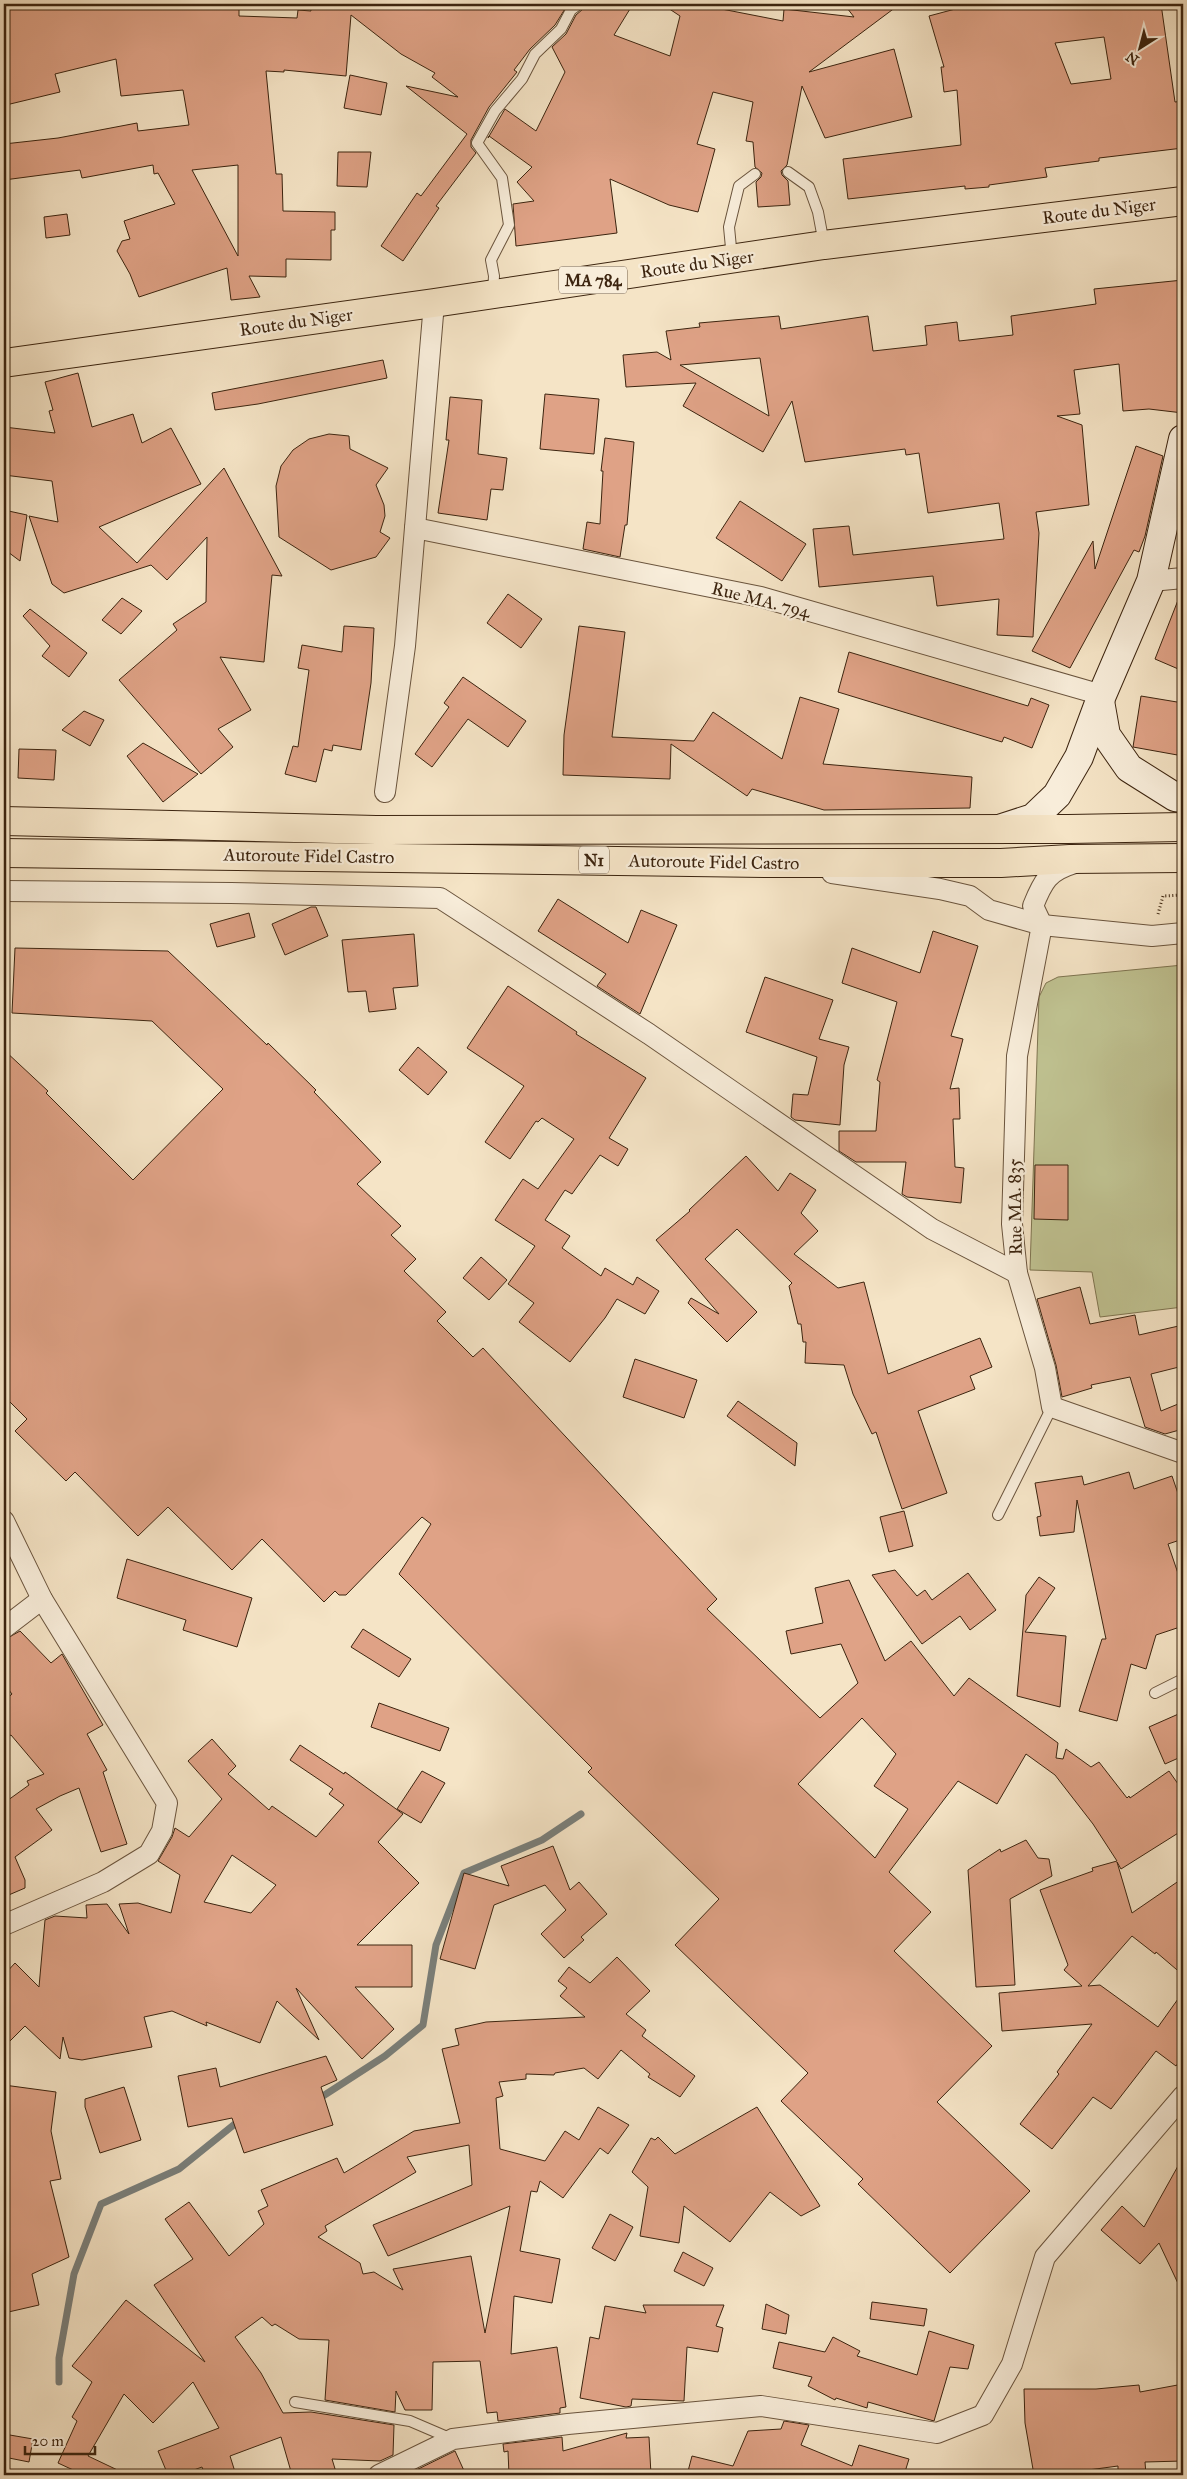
<svg xmlns="http://www.w3.org/2000/svg" width="1187" height="2479" font-family="'IM FELL Great Primer',serif">
  <rect width="100%" height="100%" fill="#f5e4c6"/>
  <filter id="stains"><feTurbulence type="fractalNoise" baseFrequency=".004" numOctaves="4"/><feColorMatrix values="0 0 0 0 .2 0 0 0 0 .09 0 0 0 0 .02 0 0 0 .5 -.17"/></filter>
  <radialGradient id="worn" r=".72"><stop offset=".6" stop-color="#630" stop-opacity="0"/><stop offset="1" stop-color="#630" stop-opacity=".3"/></radialGradient>
  <polygon fill="#c0c392" stroke="#7e7450" points="1183,965 1183,1307 1100,1317 1092,1272 1030,1270 1039,997 1046,983 1058,977"/>
  <g fill="none" stroke-linecap="round" stroke-linejoin="round">
    <g stroke="#7a7f7a" stroke-width="7">
      <polyline points="316,2098 323,2096 385,2056 423,2025 436,1945 464,1873 542,1840 581,1814"/>
      <polyline points="59,2382 59,2358 74,2274 101,2204 179,2169 241,2119"/>
    </g>
  </g>
  <g fill="#dfa286" stroke="#3c240f" fill-rule="evenodd">
    <path d="M 4,4 L 239,4 L 239,16 L 297,18 L 298,10 L 311,11 L 310,4 L 568,4 L 555,25 L 530,49 L 514,70 L 517,72 L 489,107 L 471,140 L 471,147 L 476,153 L 436,206 L 439,208 L 403,261 L 381,246 L 417,193 L 421,196 L 467,134 L 406,86 L 458,97 L 432,77 L 435,73 L 401,54 L 351,15 L 346,76 L 284,70 L 284,72 L 266,71 L 276,174 L 282,174 L 283,211 L 335,212 L 335,230 L 331,230 L 331,260 L 286,259 L 286,277 L 249,276 L 260,297 L 231,300 L 227,268 L 139,297 L 130,274 L 117,251 L 122,241 L 130,239 L 124,221 L 175,204 L 158,173 L 154,174 L 153,165 L 82,178 L 80,170 L 4,180 L 4,144 L 58,138 L 137,123 L 138,131 L 189,125 L 183,90 L 121,96 L 116,59 L 55,74 L 60,92 L 6,105 L 4,95 ZM 238,165 L 238,256 L 192,170 Z"/>
    <polygon points="586,4 633,4 614,35 670,56 680,16 662,4 696,4 783,21 784,9 854,17 844,4 900,4 809,72 894,49 912,117 825,138 802,86 787,165 781,171 782,175 788,181 790,205 758,207 756,182 761,177 762,173 755,167 753,142 746,141 753,102 713,92 697,144 715,149 698,212 669,205 610,179 617,233 516,246 513,204 534,201 517,182 532,167 489,136 488,138 505,109 536,131 565,72 552,47 566,34 576,15 583,9"/>
    <path d="M 974,4 L 1161,4 L 1175,102 L 1183,101 L 1183,148 L 1099,158 L 1099,161 L 1045,168 L 1047,177 L 989,185 L 989,187 L 965,189 L 965,186 L 848,199 L 843,159 L 961,145 L 957,90 L 944,92 L 941,67 L 944,67 L 929,16 ZM 1104,37 L 1111,79 L 1071,84 L 1055,43 Z"/>
    <polygon points="350,75 387,83 381,115 344,108"/>
    <polygon points="338,152 371,152 367,187 337,186"/>
    <polygon points="67,214 70,235 46,238 44,217"/>
    <path d="M 1183,280 L 1183,413 L 1149,409 L 1123,411 L 1119,364 L 1074,370 L 1080,414 L 1057,416 L 1082,425 L 1089,505 L 1036,512 L 1039,533 L 1033,637 L 997,635 L 999,599 L 937,606 L 933,576 L 819,587 L 813,529 L 849,526 L 853,555 L 1004,539 L 999,503 L 928,513 L 919,453 L 906,455 L 905,449 L 805,462 L 792,401 L 763,452 L 683,406 L 696,383 L 626,387 L 623,355 L 657,352 L 671,360 L 666,331 L 700,327 L 699,323 L 779,316 L 781,329 L 868,316 L 873,351 L 927,345 L 925,326 L 957,322 L 959,341 L 1013,335 L 1011,316 L 1096,304 L 1094,289 ZM 760,358 L 769,416 L 680,365 Z"/>
    <polygon points="383,360 387,378 258,404 215,410 212,393"/>
    <polygon points="78,373 92,427 133,414 142,443 171,428 201,484 99,527 137,563 224,468 282,576 272,575 264,662 220,657 251,710 218,729 233,747 201,774 119,680 177,630 173,624 206,602 207,537 167,580 151,565 64,593 52,584 29,516 58,522 52,481 4,475 4,427 55,433 49,411 53,410 45,382"/>
    <polygon points="545,394 599,399 594,454 540,449"/>
    <polygon points="450,397 482,400 478,454 507,458 503,490 491,489 487,520 438,513 449,440 446,440"/>
    <polygon points="329,434 349,436 350,449 388,468 376,485 384,505 385,516 380,532 390,538 376,557 331,570 279,537 276,486 281,466 293,450 309,439"/>
    <polygon points="605,438 634,442 627,525 625,525 620,557 583,549 587,522 600,524 603,471 601,471"/>
    <polygon points="1136,446 1163,456 1145,536 1139,552 1134,550 1070,668 1032,651 1093,541 1095,569"/>
    <polygon points="740,501 806,544 782,581 716,538"/>
    <polygon points="4,510 27,515 20,561 4,549"/>
    <polygon points="1182,590 1183,590 1183,671 1155,659"/>
    <polygon points="508,594 542,619 521,648 487,623"/>
    <polygon points="122,598 142,611 121,634 102,620"/>
    <polygon points="30,609 87,653 69,677 42,656 50,646 23,616"/>
    <polygon points="344,626 374,628 371,683 361,750 333,745 332,751 324,749 316,782 285,774 293,746 298,747 309,670 298,668 302,645 342,652"/>
    <polygon points="579,626 625,632 612,737 694,741 713,712 782,759 800,697 839,709 823,764 972,777 970,808 824,810 752,789 747,796 671,744 670,779 563,775 564,735"/>
    <polygon points="849,652 1028,706 1031,698 1049,705 1032,748 1004,737 1002,742 838,692"/>
    <polygon points="463,677 526,721 508,747 468,719 432,767 415,754 449,707 444,703"/>
    <polygon points="1141,696 1183,703 1183,756 1133,747"/>
    <polygon points="84,711 104,720 90,746 62,730"/>
    <polygon points="143,743 198,774 163,802 127,756"/>
    <polygon points="19,749 56,750 54,780 18,778"/>
    <polygon points="558,899 628,943 641,910 677,925 640,1014 597,986 606,974 538,931"/>
    <polygon points="311,907 316,907 328,936 285,955 272,924"/>
    <polygon points="249,913 255,937 217,947 210,924"/>
    <polygon points="933,931 978,946 951,1036 963,1039 950,1089 959,1088 960,1119 953,1119 955,1167 964,1168 961,1203 907,1197 902,1194 906,1162 856,1162 839,1151 839,1131 876,1131 880,1082 877,1080 897,1002 842,983 852,948 920,973"/>
    <polygon points="414,934 418,986 393,988 396,1009 369,1012 366,991 348,992 342,940"/>
    <path d="M 15,948 L 168,951 L 267,1045 L 268,1043 L 316,1090 L 314,1092 L 381,1162 L 357,1184 L 401,1226 L 391,1235 L 416,1259 L 404,1271 L 446,1312 L 437,1321 L 473,1357 L 483,1348 L 717,1599 L 707,1609 L 820,1718 L 858,1683 L 841,1644 L 791,1654 L 786,1631 L 823,1623 L 815,1588 L 849,1580 L 885,1661 L 911,1641 L 954,1696 L 969,1678 L 1058,1743 L 1056,1758 L 1063,1759 L 1066,1749 L 1091,1767 L 1099,1762 L 1127,1798 L 1129,1796 L 1130,1798 L 1169,1771 L 1183,1791 L 1183,1830 L 1121,1869 L 1117,1862 L 1132,1913 L 1183,1878 L 1183,1975 L 1156,1952 L 1155,1954 L 1132,1936 L 1088,1986 L 1100,1985 L 1158,2027 L 1183,1992 L 1183,2056 L 1176,2066 L 1156,2051 L 1111,2109 L 1093,2097 L 1052,2149 L 1020,2124 L 1059,2074 L 1057,2072 L 1092,2024 L 1002,2031 L 999,1993 L 1082,1986 L 1064,1970 L 1068,1965 L 1040,1890 L 1093,1871 L 1092,1868 L 1117,1861 L 1093,1824 L 1055,1775 L 1026,1754 L 997,1804 L 958,1781 L 889,1872 L 931,1912 L 894,1951 L 992,2046 L 937,2102 L 1030,2191 L 950,2273 L 858,2184 L 863,2179 L 781,2101 L 808,2073 L 675,1945 L 719,1899 L 588,1772 L 592,1768 L 399,1574 L 431,1524 L 422,1517 L 346,1595 L 339,1595 L 335,1591 L 324,1602 L 262,1539 L 232,1570 L 168,1507 L 138,1536 L 75,1472 L 66,1481 L 15,1431 L 27,1419 L 4,1396 L 4,1050 L 48,1091 L 46,1093 L 133,1180 L 223,1089 L 152,1021 L 12,1013 ZM 862,1718 L 896,1754 L 874,1786 L 908,1809 L 875,1858 L 798,1784 Z"/>
    <polygon points="765,977 833,1000 819,1039 849,1047 844,1065 840,1125 795,1120 791,1117 793,1094 808,1095 817,1057 746,1032"/>
    <polygon points="508,986 577,1032 576,1034 646,1078 609,1138 628,1149 618,1166 600,1155 572,1194 565,1190 545,1220 570,1236 562,1248 601,1276 605,1268 633,1285 637,1277 659,1291 645,1314 617,1299 605,1318 570,1362 519,1322 534,1303 508,1284 535,1246 495,1220 523,1179 538,1189 574,1139 542,1118 538,1122 536,1121 510,1159 485,1142 524,1086 467,1048"/>
    <polygon points="418,1047 447,1072 428,1095 399,1070"/>
    <polygon points="746,1156 778,1191 790,1173 816,1190 801,1213 818,1231 794,1254 838,1288 864,1282 888,1374 980,1338 992,1367 970,1376 975,1389 918,1411 947,1493 902,1509 876,1432 872,1434 853,1394 844,1365 805,1363 806,1342 803,1342 801,1324 798,1324 789,1286 792,1283 737,1229 705,1259 757,1312 727,1342 688,1303 691,1298 719,1314 656,1240 690,1211 689,1210"/>
    <polygon points="1035,1165 1068,1165 1068,1220 1034,1219"/>
    <polygon points="481,1257 507,1280 489,1300 463,1278"/>
    <polygon points="1080,1287 1090,1324 1135,1315 1139,1335 1183,1325 1183,1366 1151,1374 1161,1411 1183,1402 1183,1429 1165,1434 1145,1427 1130,1377 1091,1385 1092,1388 1062,1397 1056,1365 1037,1299"/>
    <polygon points="635,1359 697,1380 684,1418 623,1397"/>
    <polygon points="738,1401 797,1443 795,1466 727,1416"/>
    <polygon points="1129,1472 1134,1489 1172,1476 1183,1508 1183,1539 1168,1544 1183,1588 1183,1626 1156,1635 1146,1669 1131,1664 1117,1721 1079,1711 1102,1639 1106,1639 1077,1500 1074,1532 1040,1536 1037,1517 1041,1516 1035,1483 1082,1476 1084,1485"/>
    <polygon points="904,1511 913,1546 889,1552 880,1517"/>
    <polygon points="127,1559 252,1598 237,1647 183,1630 186,1620 117,1598"/>
    <polygon points="895,1570 917,1596 925,1590 932,1600 968,1573 996,1610 970,1630 960,1616 922,1644 872,1575"/>
    <polygon points="1039,1577 1055,1588 1025,1632 1066,1636 1060,1707 1017,1696 1026,1595"/>
    <polygon points="363,1629 411,1659 399,1677 351,1647"/>
    <polygon points="20,1631 51,1663 62,1654 103,1725 87,1734 107,1770 103,1772 127,1844 101,1852 79,1788 60,1796 36,1809 52,1830 15,1857 25,1880 25,1888 4,1897 4,1803 29,1785 27,1781 44,1774 11,1735 4,1739 4,1701 12,1694 4,1684 4,1640"/>
    <polygon points="379,1703 449,1728 440,1751 371,1727"/>
    <polygon points="1183,1712 1183,1756 1165,1764 1149,1727"/>
    <path d="M 212,1739 L 236,1766 L 228,1774 L 269,1810 L 272,1806 L 316,1837 L 344,1805 L 329,1794 L 333,1789 L 290,1760 L 300,1745 L 344,1774 L 345,1772 L 403,1814 L 378,1842 L 419,1883 L 357,1945 L 412,1945 L 412,1987 L 355,1987 L 394,2029 L 362,2059 L 296,1988 L 319,2040 L 277,2001 L 260,2043 L 206,2022 L 207,2026 L 172,2011 L 144,2017 L 152,2047 L 82,2060 L 69,2058 L 63,2037 L 60,2059 L 25,2026 L 4,2047 L 4,1975 L 15,1963 L 39,1987 L 45,1920 L 55,1916 L 87,1918 L 86,1905 L 107,1904 L 129,1934 L 119,1904 L 138,1903 L 171,1913 L 180,1875 L 158,1861 L 172,1837 L 175,1828 L 189,1837 L 222,1799 L 188,1761 ZM 232,1855 L 276,1885 L 251,1913 L 204,1902 Z"/>
    <polygon points="422,1771 445,1783 421,1823 397,1809"/>
    <polygon points="1026,1840 1038,1858 1049,1859 1052,1876 1010,1899 1015,1985 976,1987 968,1870 1000,1849 1001,1852"/>
    <polygon points="553,1846 570,1890 579,1882 607,1914 581,1937 584,1940 564,1958 541,1934 566,1910 545,1885 494,1905 475,1969 440,1959 464,1873 509,1886 501,1866"/>
    <path d="M 617,1957 L 650,1991 L 626,2014 L 646,2030 L 642,2036 L 695,2076 L 680,2097 L 648,2077 L 650,2074 L 621,2050 L 598,2079 L 584,2068 L 555,2073 L 554,2075 L 526,2074 L 526,2079 L 499,2082 L 503,2096 L 496,2098 L 500,2149 L 545,2161 L 565,2131 L 579,2140 L 598,2107 L 629,2125 L 608,2154 L 600,2148 L 563,2198 L 540,2181 L 537,2192 L 531,2191 L 520,2251 L 560,2259 L 552,2303 L 514,2296 L 511,2354 L 557,2347 L 566,2407 L 560,2408 L 560,2413 L 498,2421 L 497,2412 L 487,2413 L 480,2361 L 433,2362 L 432,2410 L 405,2410 L 396,2391 L 395,2412 L 325,2400 L 329,2340 L 299,2339 L 275,2324 L 272,2326 L 262,2317 L 235,2337 L 261,2373 L 283,2413 L 311,2412 L 394,2425 L 393,2455 L 380,2461 L 332,2459 L 336,2472 L 324,2475 L 292,2475 L 281,2437 L 230,2456 L 236,2475 L 205,2475 L 202,2467 L 180,2475 L 168,2475 L 158,2451 L 219,2428 L 193,2382 L 153,2423 L 124,2394 L 88,2456 L 128,2475 L 84,2475 L 58,2463 L 77,2421 L 72,2417 L 92,2382 L 72,2366 L 126,2300 L 205,2362 L 154,2285 L 193,2259 L 165,2219 L 189,2202 L 229,2256 L 264,2224 L 258,2211 L 268,2206 L 261,2190 L 337,2158 L 344,2173 L 414,2131 L 460,2123 L 442,2049 L 459,2045 L 455,2029 L 486,2022 L 585,2017 L 560,1996 L 567,1988 L 558,1981 L 569,1967 L 590,1983 ZM 469,2145 L 472,2185 L 373,2225 L 388,2256 L 510,2206 L 485,2333 L 471,2256 L 393,2269 L 403,2290 L 374,2272 L 363,2274 L 360,2263 L 318,2237 L 327,2231 L 325,2226 L 416,2172 L 407,2157 Z"/>
    <polygon points="326,2056 337,2080 321,2087 333,2125 244,2153 232,2118 188,2127 178,2076 216,2068 220,2087"/>
    <polygon points="4,2085 56,2092 51,2131 61,2179 50,2181 69,2257 32,2274 39,2305 4,2313"/>
    <polygon points="124,2087 141,2140 100,2153 85,2107 85,2099"/>
    <polygon points="757,2107 820,2206 801,2216 770,2192 730,2242 684,2206 679,2243 640,2236 648,2187 632,2172 651,2138 655,2140 658,2137 675,2154"/>
    <polygon points="1183,2157 1183,2294 1159,2243 1140,2264 1101,2230 1122,2206 1144,2227"/>
    <polygon points="610,2214 633,2227 615,2261 592,2248"/>
    <polygon points="683,2252 713,2268 704,2286 674,2271"/>
    <polygon points="872,2302 927,2309 924,2326 870,2319"/>
    <polygon points="766,2304 789,2315 786,2334 762,2329"/>
    <polygon points="643,2305 724,2305 716,2326 723,2328 718,2352 687,2347 684,2401 632,2399 631,2406 626,2407 580,2398 590,2337 599,2339 605,2306 646,2313"/>
    <polygon points="929,2331 974,2345 968,2369 950,2367 934,2421 868,2402 867,2408 836,2398 835,2400 808,2386 812,2377 773,2368 779,2342 825,2352 833,2337 860,2351 857,2356 917,2375"/>
    <polygon points="1183,2384 1183,2461 1145,2462 1146,2475 1118,2475 1118,2466 1051,2475 1034,2475 1025,2423 1024,2389 1096,2389 1139,2385 1140,2392"/>
    <polygon points="784,2421 809,2425 801,2445 852,2466 859,2445 909,2459 904,2475 687,2475 692,2456 733,2466 748,2431 781,2429"/>
    <polygon points="627,2433 626,2438 649,2437 651,2475 509,2475 508,2451 504,2452 503,2444 562,2437 563,2451"/>
    <polygon points="4,2434 33,2439 29,2462 4,2457"/>
    <polygon points="455,2451 466,2475 406,2475"/>
  </g>
  <g fill="none" stroke-linecap="round" stroke-linejoin="round">
    <defs>
      <g id="lane">
        <polyline points="788,172 809,187 818,212 824,244"/>
        <polyline points="732,258 729,227 739,186 755,174"/>
        <polyline points="493,293 494,276 491,260 509,225 502,178 477,143 495,111 522,79 535,54 561,29 571,10 579,4"/>
        <polyline points="998,1515 1052,1407"/>
        <polyline points="1155,1693 1183,1679"/>
        <polyline points="295,2402 410,2421 452,2439"/>
      </g>
      <g id="street">
        <polyline points="415,528 761,597 1102,695"/>
        <polyline points="1151,581 1183,578"/>
        <polyline points="385,792 405,646 434,303"/>
        <polyline points="832,873 940,889 970,896 989,910 1042,925 1152,936 1183,933"/>
        <polyline points="4,891 231,893 440,898 649,1034 932,1229 1017,1273"/>
        <polyline points="1042,925 1017,1056 1012,1224 1017,1273 1045,1368 1052,1407 1183,1453"/>
        <path d="M 1042,925 L 1033,906 C 1043,881 1048,871 1075,863"/>
        <polyline points="4,1521 42,1599 167,1803 162,1831 149,1854 103,1882 4,1925"/>
        <polyline points="4,1628 42,1599"/>
        <polyline points="379,2475 453,2439 568,2424 761,2406 937,2433 983,2415 1012,2364 1045,2257 1183,2096"/>
      </g>
      <g id="secondary">
        <polyline points="1100,701 1106,735 1129,768 1175,797 1183,798"/>
        <polyline points="1002,828 1033,818 1057,795 1079,757 1102,695 1151,581 1183,439"/>
      </g>
      <polyline id="primary" points="4,363 434,303 824,245 1183,201"/>
      <g id="highway">
        <polyline points="4,821 376,830 1068,829 1183,827"/>
        <polyline points="4,853 771,863 1001,863 1070,859 1183,858"/>
      </g>
    </defs>
    <use href="#lane" stroke="#6a543d" stroke-width="12"/>
    <use href="#street" stroke="#6a543d" stroke-width="22"/>
    <use href="#secondary" stroke="#3c240f" stroke-width="30"/>
    <use href="#primary" stroke="#3c240f" stroke-width="30"/>
    <use href="#highway" stroke="#3c240f" stroke-width="30"/>
    <polyline stroke="#3c240f" stroke-width="3" stroke-dasharray="1 2.5" stroke-linecap="butt" points="1158,914 1163,896 1183,895"/>
    <use href="#lane" stroke="#f8edda" stroke-width="10"/>
    <use href="#street" stroke="#f8edda" stroke-width="20"/>
    <use href="#secondary" stroke="#f8edda" stroke-width="28"/>
    <use href="#primary" stroke="#f5e4c6" stroke-width="28"/>
    <use href="#highway" stroke="#f5e4c6" stroke-width="28"/>
  </g>
  <g text-anchor="middle" stroke-width="4.5" stroke-linejoin="round" paint-order="stroke">
    <g fill="#f8edda" stroke="#74604c" stroke-width="1">
      <rect x="559" y="266.5" width="68" height="27" rx="4"/>
      <rect x="579" y="846.5" width="30" height="27" rx="4"/>
    </g>
    <g font-size="16" font-weight="bold" fill="#3c240f">
      <text x="593" y="286">MA 784</text>
      <text x="594" y="866">N1</text>
    </g>
    <g font-size="18" fill="#3c240f" stroke="#f8edda">
      <text transform="translate(1099 211) rotate(-7)" y="6">Route du Niger</text>
      <text transform="translate(697 264) rotate(-8)" y="6">Route du Niger</text>
      <text transform="translate(296 322) rotate(-8)" y="6">Route du Niger</text>
      <text transform="translate(761 600) rotate(14)" y="6">Rue MA. 794</text>
      <text transform="translate(309 856) rotate(1)" y="6">Autoroute Fidel Castro</text>
      <text transform="translate(714 862) rotate(1)" y="6">Autoroute Fidel Castro</text>
      <text transform="translate(1015 1207) rotate(-91)" y="6">Rue MA. 835</text>
    </g>
  </g>
  <rect width="1187" height="2479" fill="none" stroke="#f5e4c6" stroke-width="20"/>
  <rect x="5" y="5" width="1177" height="2469" fill="none" stroke="#3c240f" stroke-width="2.5"/>
  <rect x="10" y="10" width="1167" height="2459" fill="none" stroke="#3c240f"/>
  <g transform="translate(1140 48) rotate(216)" stroke="#f8edda" stroke-width="4" paint-order="stroke">
  <path d="M0-4L9 19L0 12L-9 19Z" fill="#3c240f"/>
  <text y="-8" font-size="14" font-weight="bold" text-anchor="middle" fill="#3c240f">N</text>
  </g>
  <path d="M25 2446v8h70v-8" fill="none" stroke="#3c240f" stroke-width="2.5"/>
  <text x="32" y="2446" font-size="15" fill="#3c240f" stroke="#f8edda" stroke-width="4" paint-order="stroke">20 m</text>
  <rect width="100%" height="100%" filter="url(#stains)"/>
  <rect width="100%" height="100%" fill="url(#worn)"/>
</svg>
